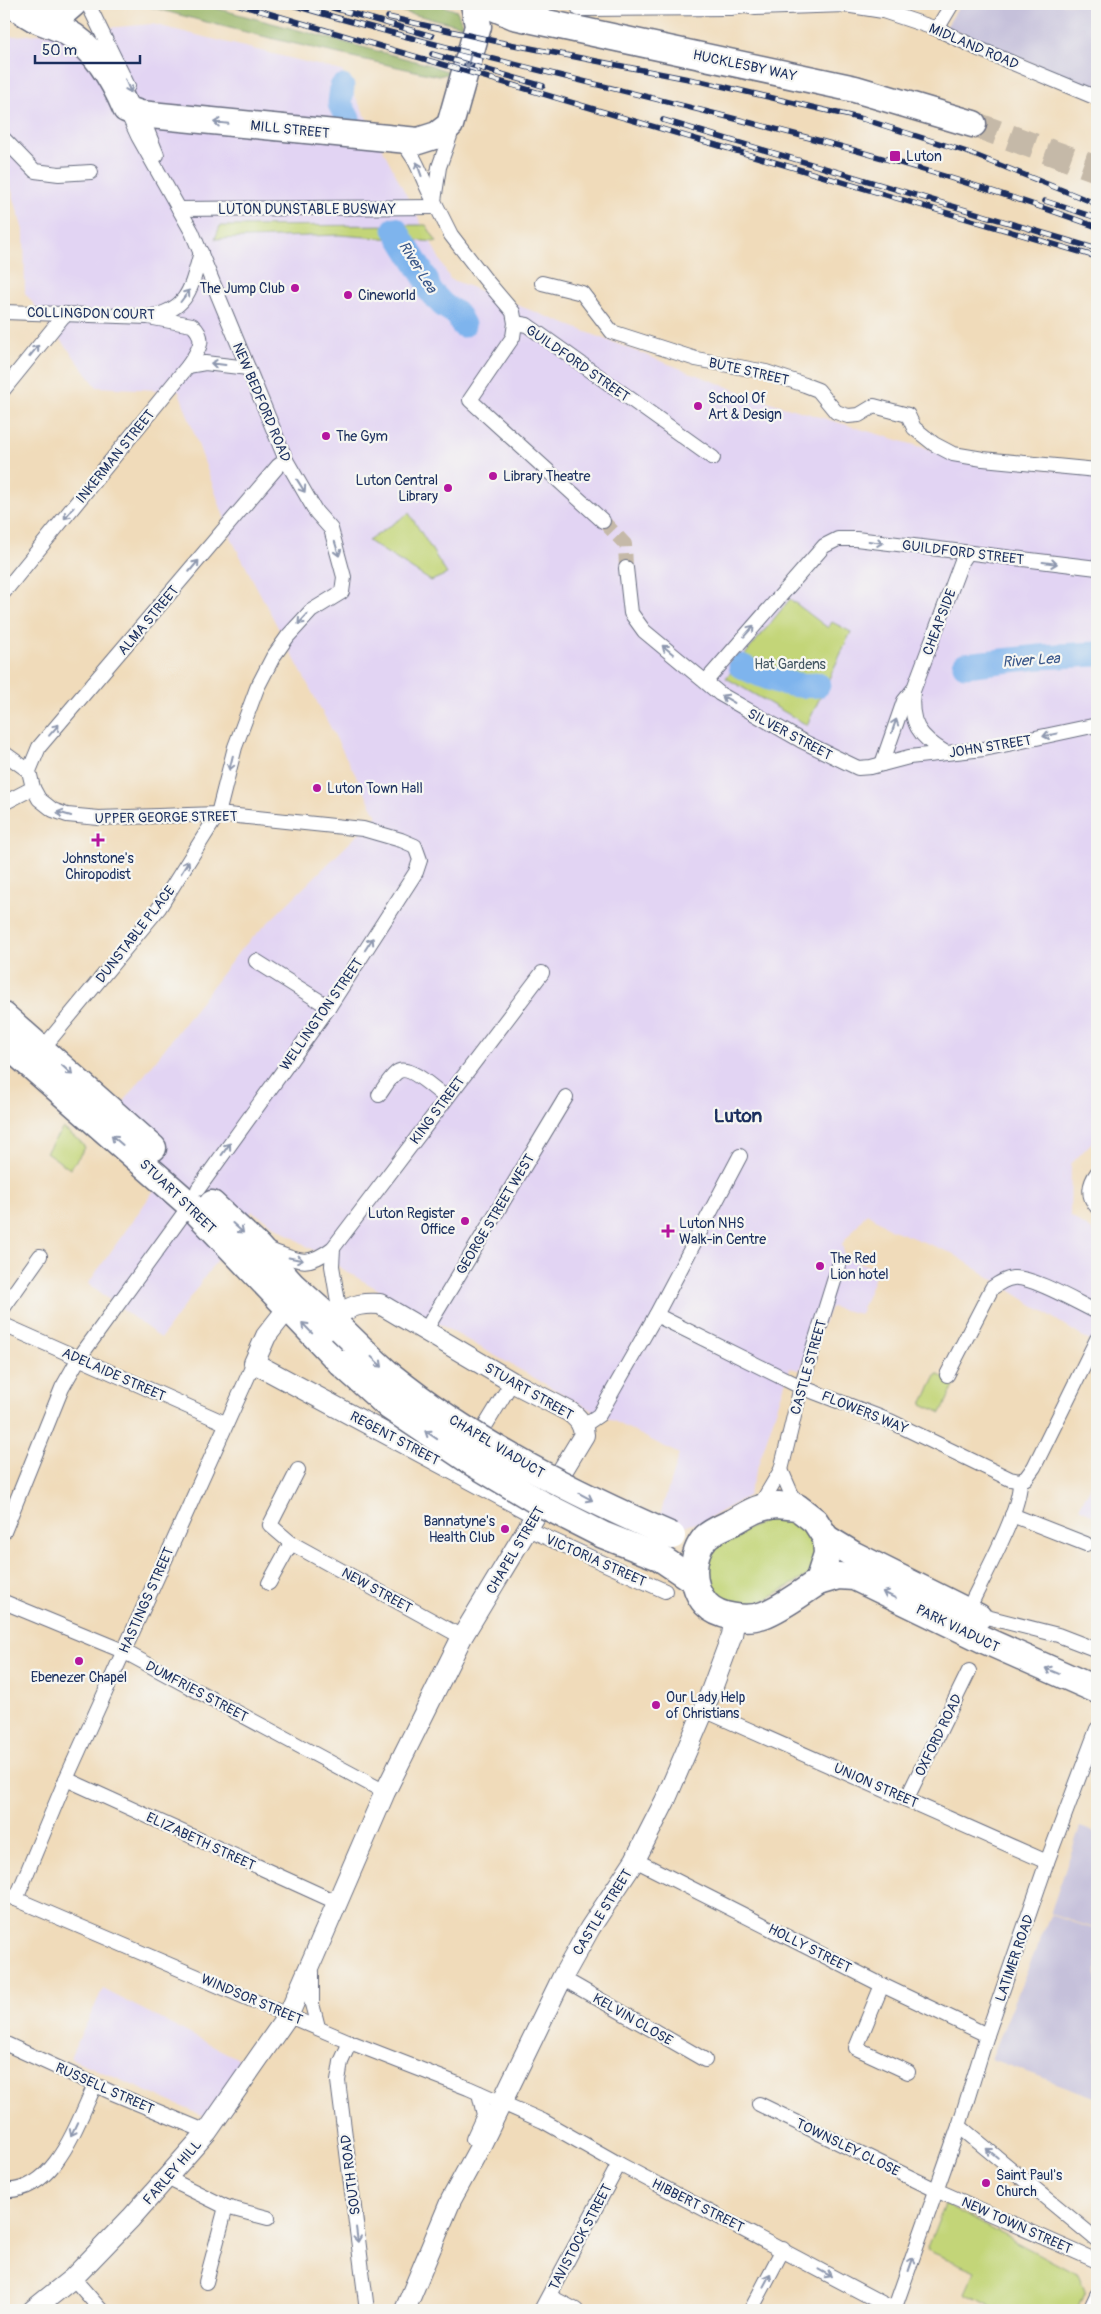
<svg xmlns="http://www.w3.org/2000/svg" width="1101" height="2314" font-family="Pangolin,sans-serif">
  <rect width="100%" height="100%" fill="#f6f6f2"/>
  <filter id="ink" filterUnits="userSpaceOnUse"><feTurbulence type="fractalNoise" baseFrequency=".02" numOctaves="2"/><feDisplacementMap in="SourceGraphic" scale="10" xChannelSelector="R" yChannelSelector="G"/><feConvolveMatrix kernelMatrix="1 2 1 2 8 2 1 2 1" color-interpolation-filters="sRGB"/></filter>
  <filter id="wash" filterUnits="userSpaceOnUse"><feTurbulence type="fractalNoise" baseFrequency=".0096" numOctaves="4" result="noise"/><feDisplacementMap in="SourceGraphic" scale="20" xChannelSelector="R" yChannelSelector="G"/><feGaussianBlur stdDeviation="1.12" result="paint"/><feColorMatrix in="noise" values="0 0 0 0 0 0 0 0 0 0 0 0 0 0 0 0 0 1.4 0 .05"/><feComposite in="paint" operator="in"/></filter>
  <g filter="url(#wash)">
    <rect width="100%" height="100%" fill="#f0dbba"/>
    <g fill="#e2d4f3">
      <polygon points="152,24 342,71 450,279 756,398 965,460 1097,475 1097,1137 1071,1164 1070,1216 1097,1234 1097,1346 952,1253 890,1229 867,1213 842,1244 845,1258 878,1269 860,1314 831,1307 800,1370 790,1368 748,1496 702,1522 684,1526 660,1515 679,1454 584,1406 349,1273 252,1211 161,1338 88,1284 167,1172 110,1120 241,949 377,816 233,542 179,391 97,387 25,293 24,234 4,162 4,37"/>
      <polygon points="1097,1475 1097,1517 1079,1508"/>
      <polygon points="103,1989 244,2062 208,2118 70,2058"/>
    </g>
    <g fill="#c5c0da">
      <polygon points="961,4 1097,4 1097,91 946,27"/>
      <polygon points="1080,1827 1097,1833 1097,1929 1050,1914"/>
      <polygon points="1050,1915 1097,1930 1097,2098 991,2059"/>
    </g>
    <g fill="#c3d578" stroke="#6f826b">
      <polygon points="426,225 437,242 339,235 215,239 220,226"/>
      <polygon points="409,513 447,574 431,581 368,541"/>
      <polygon points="790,599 828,628 832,622 851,632 807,725 726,678"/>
      <polygon points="63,1128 81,1142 85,1148 70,1169 46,1152"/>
      <polygon points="937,1374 955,1384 941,1413 922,1404"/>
      <polygon points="784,1518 796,1521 806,1528 813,1541 816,1558 809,1575 752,1607 735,1605 722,1599 711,1589 708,1573 710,1555 718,1543 769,1519"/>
      <polygon points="945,2204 1078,2275 1085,2291 1077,2310 991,2310 992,2307 965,2293 975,2271 927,2250"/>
    </g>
    <g fill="#9ab668" stroke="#5a7263">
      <path d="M 140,4 L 200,4 L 430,65 L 452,73 L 438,76 C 338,54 238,32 140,4 Z"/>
      <polygon points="369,4 437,4 457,11 463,26"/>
    </g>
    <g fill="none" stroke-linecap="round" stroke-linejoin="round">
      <g stroke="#7eb4ed" stroke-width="25">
        <polyline points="342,87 340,104 348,119"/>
        <polyline points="395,229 426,279 429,290 443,305 457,314 463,325"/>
        <polyline points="965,665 1039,657 1097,654"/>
        <path d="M 741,666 C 766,678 790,688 818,685"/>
      </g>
    </g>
  </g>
  <g filter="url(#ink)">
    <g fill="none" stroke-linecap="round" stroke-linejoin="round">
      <polyline stroke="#c5b9a8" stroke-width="14" stroke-dasharray="14 7" stroke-linecap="butt" points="603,521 625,544 626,568"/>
      <polyline stroke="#c5b9a8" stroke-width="26" stroke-dasharray="26 13" stroke-linecap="butt" points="973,124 1097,169"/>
      <defs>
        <g id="street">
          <polyline points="88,4 128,86"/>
          <polyline points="579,9 731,8 745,6 755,8 845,5 883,11 937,29 979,49 1097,98"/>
          <polyline points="937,29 952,4"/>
          <polyline points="139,110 157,155"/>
          <polyline points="450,126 450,136 439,167 434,201 451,235 485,279 513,312 515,323 513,337 470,400 603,521"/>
          <polyline points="4,139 35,171 59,174 91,172"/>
          <path d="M 400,141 C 419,159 421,179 434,201"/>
          <polyline points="179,209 436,207"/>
          <polyline points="542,283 582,293 612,332 696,359 766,372 805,385 818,390 836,412 848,416 859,415 874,406 908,415 914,428 934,444 953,454 983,459 1097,470"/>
          <path d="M 4,312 L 148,317 C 189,310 191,288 201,252"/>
          <polyline points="515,323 527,325 713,458"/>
          <polyline points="188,366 205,363 248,368"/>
          <polyline points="4,389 65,314"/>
          <polyline points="626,568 631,613 644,631 720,694 802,741 858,768 871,767 909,757 984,749 1097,725"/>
          <path d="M 4,592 L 188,366 C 198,351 208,339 192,325 L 148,317"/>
          <polyline points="706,681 824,546 838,539 856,539 1097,568"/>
          <polyline points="4,753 29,771"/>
          <path d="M 946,753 C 919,737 909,723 913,691 L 961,563 L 967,554"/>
          <polyline points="882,764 904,701 912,691"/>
          <polyline points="4,803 33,788"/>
          <polyline points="256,961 329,1007"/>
          <polyline points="43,1048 159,908 218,814 235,747 257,688 273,657 288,636 311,611 342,592 344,577 331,529 316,512 286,460 192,232 138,136 126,110"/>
          <path d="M 379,1095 C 384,1088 389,1079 396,1073 C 407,1062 436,1090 446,1098"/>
          <path d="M 1097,1173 C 1089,1184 1087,1196 1097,1207"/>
          <polyline points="198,1189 329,1007 416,872 420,860 415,846 401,840 363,829 218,814 99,818 67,815 53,810 39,799 33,788 29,771 39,747 278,466 286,460"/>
          <polyline points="333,1248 332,1266 340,1314"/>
          <path d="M 267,1249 C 297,1260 305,1269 333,1248 L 542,973"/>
          <polyline points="4,1307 40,1256"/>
          <polyline points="656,1315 801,1387 890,1421 1010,1479 1020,1481"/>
          <polyline points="4,1325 225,1423"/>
          <polyline points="425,1331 566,1097"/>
          <path d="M 947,1375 L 992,1288 C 999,1283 1005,1279 1013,1278 C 1032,1276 1078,1303 1097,1312"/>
          <polyline points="583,1426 599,1415 656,1315 740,1156"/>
          <polyline points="476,1441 512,1382"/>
          <polyline points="781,1470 797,1507"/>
          <path d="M 1020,1481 C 1021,1512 981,1581 967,1612 L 1058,1635 L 1097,1650"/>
          <polyline points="1020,1481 1026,1478 1034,1467 1097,1339"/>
          <polyline points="759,1507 781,1470 801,1387 839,1265"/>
          <polyline points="1012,1515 1086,1544"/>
          <polyline points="528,1529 665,1591"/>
          <polyline points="4,1532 62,1388 79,1358 190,1205"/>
          <polyline points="291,1543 462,1637"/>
          <polyline points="269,1583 291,1543 270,1525 298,1470"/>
          <polyline points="4,1602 123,1651 385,1792"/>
          <polyline points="704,1710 1047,1862"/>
          <polyline points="66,1779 336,1902"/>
          <polyline points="907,1798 969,1671"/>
          <polyline points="635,1860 882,1985 987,2035"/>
          <polyline points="4,1894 350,2042 468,2088 543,2121 619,2164 895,2310"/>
          <polyline points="16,1899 66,1779 254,1363"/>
          <polyline points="312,1972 312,2004 318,2027"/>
          <polyline points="562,1978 705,2060"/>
          <polyline points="882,1985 856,2048 908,2072"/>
          <polyline points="350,2042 341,2062 338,2081 367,2310"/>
          <polyline points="4,2043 113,2093 207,2132"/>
          <polyline points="759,2104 936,2190 1097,2261"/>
          <polyline points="959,2126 1097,2240"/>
          <polyline points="473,2139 484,2115 479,2093"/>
          <polyline points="167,2178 226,2207 268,2218"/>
          <path d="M 4,2190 C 55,2194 77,2123 95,2085"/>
          <polyline points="73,2278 101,2310"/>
          <polyline points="206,2282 226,2207"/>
          <polyline points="549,2296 576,2310"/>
          <polyline points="541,2310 619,2164"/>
          <polyline points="751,2310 783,2249"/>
          <polyline points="894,2310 959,2126 987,2035 1047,1862 1097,1729"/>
          <polyline points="1090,2310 1097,2295"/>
        </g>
        <g id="secondary">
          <polyline points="288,1308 266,1336 254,1363 527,1509"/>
          <path d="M 33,2310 L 73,2278 L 131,2218 L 207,2132 L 289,2014 L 385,1792 L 462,1637 L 584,1435 C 583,1424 579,1419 570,1412 L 512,1382 L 380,1304 C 364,1303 354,1304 340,1314 L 341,1329"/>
          <polyline points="405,2310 451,2200 481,2145 562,1978 590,1928 635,1860 665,1801 704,1710 732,1635 735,1617"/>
        </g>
        <g id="highway">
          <path d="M 11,4 C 18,8 26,14 34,18 C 44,23 55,26 65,31 C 95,47 113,79 126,109 L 140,114 L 418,141 L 437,135 L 450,125 L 478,26 L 474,4"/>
          <polyline points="486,4 514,16 855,89 973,124"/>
          <polyline points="34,18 58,17 73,4"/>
          <polyline points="4,1016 153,1148"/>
          <polyline points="4,1042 190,1205 341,1363"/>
          <polyline points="212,1204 257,1246 292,1285 341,1329"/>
          <path d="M 778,1505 L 797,1507 L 815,1521 L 826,1538 L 827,1554 L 818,1582 C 801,1593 782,1608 763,1615 C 746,1621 718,1617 706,1604 C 690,1586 690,1555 706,1537 C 712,1531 725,1526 733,1522 C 751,1512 756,1507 778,1505 Z"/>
          <polyline points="826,1538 854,1555 978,1617"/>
          <polyline points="659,1557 693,1580"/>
          <polyline points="818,1582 838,1576 854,1577 984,1640 1097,1690"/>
        </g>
      </defs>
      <use href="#street" stroke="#666b7e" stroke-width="16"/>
      <use href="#secondary" stroke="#666b7e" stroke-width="22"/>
      <use href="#highway" stroke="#666b7e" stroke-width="29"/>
      <use href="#street" stroke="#fff" stroke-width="14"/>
      <use href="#secondary" stroke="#fff" stroke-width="20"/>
      <use href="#highway" stroke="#fff" stroke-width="26"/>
      <defs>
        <g id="rail">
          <polyline points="237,4 1097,257"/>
          <path d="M 289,4 C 558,83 834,130 1097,227"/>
          <polyline points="319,4 432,36"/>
          <polyline points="388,17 499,42 704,82 863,119 967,152 1097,204"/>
          <polyline points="432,54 543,86"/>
          <polyline points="663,120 1097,249"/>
          <polyline points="1045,201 1097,218"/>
        </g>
      </defs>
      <use href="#rail" stroke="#1b2f5e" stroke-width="5.5"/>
      <use href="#rail" stroke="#f6f6f2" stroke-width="4" stroke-dasharray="11" stroke-linecap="butt"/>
      <defs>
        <g id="highway-bridge">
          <path d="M 341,1329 C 358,1345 374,1362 391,1376 C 475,1444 574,1493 672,1536"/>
          <polyline points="341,1363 390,1407 473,1463 542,1504 603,1535 659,1557"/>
        </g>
      </defs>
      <use href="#highway-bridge" stroke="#666b7e" stroke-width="29" stroke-linecap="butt"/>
      <use href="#highway-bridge" stroke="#fff" stroke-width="26"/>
    </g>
    <defs><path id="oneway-shaft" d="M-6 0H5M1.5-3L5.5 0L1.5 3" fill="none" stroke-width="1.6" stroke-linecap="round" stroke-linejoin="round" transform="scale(1.25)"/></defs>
    <g stroke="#8d97ae">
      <use href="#oneway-shaft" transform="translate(469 61) rotate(105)"/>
      <use href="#oneway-shaft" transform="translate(128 86) rotate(67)"/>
      <use href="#oneway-shaft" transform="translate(221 123) rotate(-174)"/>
      <use href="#oneway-shaft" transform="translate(419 169) rotate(-110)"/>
      <use href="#oneway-shaft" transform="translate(185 296) rotate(-53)"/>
      <use href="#oneway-shaft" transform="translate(34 351) rotate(-51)"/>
      <use href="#oneway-shaft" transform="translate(218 364) rotate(-173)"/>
      <use href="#oneway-shaft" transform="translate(301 486) rotate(58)"/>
      <use href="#oneway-shaft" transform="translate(69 513) rotate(129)"/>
      <use href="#oneway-shaft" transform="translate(876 542) rotate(8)"/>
      <use href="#oneway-shaft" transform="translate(337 549) rotate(73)"/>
      <use href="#oneway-shaft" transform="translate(1050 563) rotate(7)"/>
      <use href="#oneway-shaft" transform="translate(194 566) rotate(-50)"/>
      <use href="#oneway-shaft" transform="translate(303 619) rotate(132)"/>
      <use href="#oneway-shaft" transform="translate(749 631) rotate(-49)"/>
      <use href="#oneway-shaft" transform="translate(668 650) rotate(-141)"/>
      <use href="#oneway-shaft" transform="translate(728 699) rotate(-149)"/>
      <use href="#oneway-shaft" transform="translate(894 726) rotate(-71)"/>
      <use href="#oneway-shaft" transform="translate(54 730) rotate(-49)"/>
      <use href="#oneway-shaft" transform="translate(1050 735) rotate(168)"/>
      <use href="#oneway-shaft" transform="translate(231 763) rotate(104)"/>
      <use href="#oneway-shaft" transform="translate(64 814) rotate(-164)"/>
      <use href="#oneway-shaft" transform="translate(185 867) rotate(-58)"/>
      <use href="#oneway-shaft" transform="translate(369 944) rotate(-57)"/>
      <use href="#oneway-shaft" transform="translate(67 1070) rotate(42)"/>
      <use href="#oneway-shaft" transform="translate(117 1140) rotate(-139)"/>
      <use href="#oneway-shaft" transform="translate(226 1149) rotate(-54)"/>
      <use href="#oneway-shaft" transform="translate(238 1228) rotate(42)"/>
      <use href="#oneway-shaft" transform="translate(296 1259) rotate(11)"/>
      <use href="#oneway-shaft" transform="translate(307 1328) rotate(-134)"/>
      <use href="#oneway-shaft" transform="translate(377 1362) rotate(43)"/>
      <use href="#oneway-shaft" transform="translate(431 1435) rotate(-146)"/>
      <use href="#oneway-shaft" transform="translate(586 1497) rotate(28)"/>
      <use href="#oneway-shaft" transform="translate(889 1595) rotate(-154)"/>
      <use href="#oneway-shaft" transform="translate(1052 1671) rotate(-157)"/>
      <use href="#oneway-shaft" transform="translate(74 2129) rotate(115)"/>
      <use href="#oneway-shaft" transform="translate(992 2153) rotate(-141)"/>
      <use href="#oneway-shaft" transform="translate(357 2235) rotate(83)"/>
      <use href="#oneway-shaft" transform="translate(911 2264) rotate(-71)"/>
      <use href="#oneway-shaft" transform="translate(825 2273) rotate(29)"/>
      <use href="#oneway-shaft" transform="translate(767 2280) rotate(-62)"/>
    </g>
  </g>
  <g fill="#b5179e" stroke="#f6f6f2" stroke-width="2">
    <rect x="889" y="150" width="12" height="12" rx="2.5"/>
    <circle cx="295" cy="288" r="5"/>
    <circle cx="348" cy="295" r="5"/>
    <circle cx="698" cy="406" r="5"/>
    <circle cx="326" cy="436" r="5"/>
    <circle cx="493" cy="476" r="5"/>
    <circle cx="448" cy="488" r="5"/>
    <circle cx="317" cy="788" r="5"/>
    <path d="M95.5 832.5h5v5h5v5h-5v5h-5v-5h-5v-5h5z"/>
    <circle cx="465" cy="1221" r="5"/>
    <path d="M665.5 1223.5h5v5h5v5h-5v5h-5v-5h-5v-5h5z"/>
    <circle cx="820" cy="1266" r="5"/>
    <circle cx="505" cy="1529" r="5"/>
    <circle cx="79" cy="1661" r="5"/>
    <circle cx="656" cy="1705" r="5"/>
    <circle cx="986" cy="2183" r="5"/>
  </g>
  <g text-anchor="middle" stroke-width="4.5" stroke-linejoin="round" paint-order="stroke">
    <g font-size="14" fill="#1b2f5e" stroke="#f6f6f2">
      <text transform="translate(974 46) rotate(23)" y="5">MIDLAND ROAD</text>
      <text transform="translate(745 65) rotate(12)" y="5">HUCKLESBY WAY</text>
      <text transform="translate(290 129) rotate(6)" y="5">MILL STREET</text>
      <text x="307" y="214">LUTON DUNSTABLE BUSWAY</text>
      <text transform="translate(91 313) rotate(1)" y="5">COLLINGDON COURT</text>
      <text transform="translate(578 363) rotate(35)" y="5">GUILDFORD STREET</text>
      <text transform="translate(749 371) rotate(13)" y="5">BUTE STREET</text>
      <text transform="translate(262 402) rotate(67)" y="5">NEW BEDFORD ROAD</text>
      <text transform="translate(115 456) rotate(-51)" y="5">INKERMAN STREET</text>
      <text transform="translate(963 552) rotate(7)" y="5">GUILDFORD STREET</text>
      <text transform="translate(148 620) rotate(-50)" y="5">ALMA STREET</text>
      <text transform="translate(939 622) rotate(-69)" y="5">CHEAPSIDE</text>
      <text transform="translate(790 734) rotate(28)" y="5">SILVER STREET</text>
      <text transform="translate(990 746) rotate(-9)" y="5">JOHN STREET</text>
      <text transform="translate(166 817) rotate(-1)" y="5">UPPER GEORGE STREET</text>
      <text transform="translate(135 934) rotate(-52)" y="5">DUNSTABLE PLACE</text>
      <text transform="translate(321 1014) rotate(-55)" y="5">WELLINGTON STREET</text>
      <text transform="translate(437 1110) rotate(-53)" y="5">KING STREET</text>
      <text transform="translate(178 1196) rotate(44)" y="5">STUART STREET</text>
      <text transform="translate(495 1214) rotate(-59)" y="5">GEORGE STREET WEST</text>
      <text transform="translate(808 1367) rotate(-74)" y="5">CASTLE STREET</text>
      <text transform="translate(114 1374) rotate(24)" y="5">ADELAIDE STREET</text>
      <text transform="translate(529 1391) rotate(30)" y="5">STUART STREET</text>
      <text transform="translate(865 1412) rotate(22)" y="5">FLOWERS WAY</text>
      <text transform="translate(395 1438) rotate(28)" y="5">REGENT STREET</text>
      <text transform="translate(497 1446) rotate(31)" y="5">CHAPEL VIADUCT</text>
      <text transform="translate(515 1550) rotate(-59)" y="5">CHAPEL STREET</text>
      <text transform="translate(596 1560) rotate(24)" y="5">VICTORIA STREET</text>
      <text transform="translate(377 1590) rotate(29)" y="5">NEW STREET</text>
      <text transform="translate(146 1600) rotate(-66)" y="5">HASTINGS STREET</text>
      <text transform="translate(958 1628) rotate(26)" y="5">PARK VIADUCT</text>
      <text transform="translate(197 1691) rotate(28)" y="5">DUMFRIES STREET</text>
      <text transform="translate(938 1735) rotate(-64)" y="5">OXFORD ROAD</text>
      <text transform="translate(876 1785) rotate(24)" y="5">UNION STREET</text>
      <text transform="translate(201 1841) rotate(25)" y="5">ELIZABETH STREET</text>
      <text transform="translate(602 1912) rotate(-58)" y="5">CASTLE STREET</text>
      <text transform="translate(810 1948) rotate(27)" y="5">HOLLY STREET</text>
      <text transform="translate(1014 1958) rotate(-71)" y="5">LATIMER ROAD</text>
      <text transform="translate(252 1999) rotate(23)" y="5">WINDSOR STREET</text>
      <text transform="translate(633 2019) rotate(30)" y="5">KELVIN CLOSE</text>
      <text transform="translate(105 2088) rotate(24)" y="5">RUSSELL STREET</text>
      <text transform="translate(848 2147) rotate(26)" y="5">TOWNSLEY CLOSE</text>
      <text transform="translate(172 2172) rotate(-49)" y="5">FARLEY HILL</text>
      <text transform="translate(350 2175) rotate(-97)" y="5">SOUTH ROAD</text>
      <text transform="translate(698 2205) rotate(27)" y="5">HIBBERT STREET</text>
      <text transform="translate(1017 2225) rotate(24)" y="5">NEW TOWN STREET</text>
      <text transform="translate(580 2237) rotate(-62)" y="5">TAVISTOCK STREET</text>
    </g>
    <g font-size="14" fill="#1b2f5e" stroke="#f6f6f2" text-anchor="start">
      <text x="906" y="161">Luton</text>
      <text x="285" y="293" text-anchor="end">The Jump Club</text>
      <text x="358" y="300">Cineworld</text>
      <text x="708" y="403">School Of<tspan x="708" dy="16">Art &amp; Design</tspan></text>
      <text x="336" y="441">The Gym</text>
      <text x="503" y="481">Library Theatre</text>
      <text x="438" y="485" text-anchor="end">Luton Central<tspan x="438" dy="16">Library</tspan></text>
      <text x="327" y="793">Luton Town Hall</text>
      <text x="98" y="863" text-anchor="middle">Johnstone's<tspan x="98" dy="16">Chiropodist</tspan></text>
      <text x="455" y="1218" text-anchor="end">Luton Register<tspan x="455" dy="16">Office</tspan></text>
      <text x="679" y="1228">Luton NHS<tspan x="679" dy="16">Walk-in Centre</tspan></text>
      <text x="830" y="1263">The Red<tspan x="830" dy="16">Lion hotel</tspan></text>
      <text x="495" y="1526" text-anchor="end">Bannatyne's<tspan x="495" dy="16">Health Club</tspan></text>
      <text x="79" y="1682" text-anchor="middle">Ebenezer Chapel</text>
      <text x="666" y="1702">Our Lady Help<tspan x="666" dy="16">of Christians</tspan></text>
      <text x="996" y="2180">Saint Paul's<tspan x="996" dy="16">Church</tspan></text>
    </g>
    <g font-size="14" fill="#455864" stroke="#f6f6f2">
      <text x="790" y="669">Hat Gardens</text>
    </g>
    <g font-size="15" font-style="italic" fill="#395789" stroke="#f6f6f2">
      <text transform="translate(418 267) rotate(58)" y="5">River Lea</text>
      <text transform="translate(1031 660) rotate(-4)" y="5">River Lea</text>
    </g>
    <g font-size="19" font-weight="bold" fill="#1b2f5e" stroke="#f6f6f2">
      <text x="738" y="1122">Luton</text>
    </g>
  </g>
  <rect width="1101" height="2314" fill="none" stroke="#f6f6f2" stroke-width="20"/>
  <path d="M35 55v8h105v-8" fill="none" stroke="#1b2f5e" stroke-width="2.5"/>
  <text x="42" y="55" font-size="15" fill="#1b2f5e" stroke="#f6f6f2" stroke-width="4" paint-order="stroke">50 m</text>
</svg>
